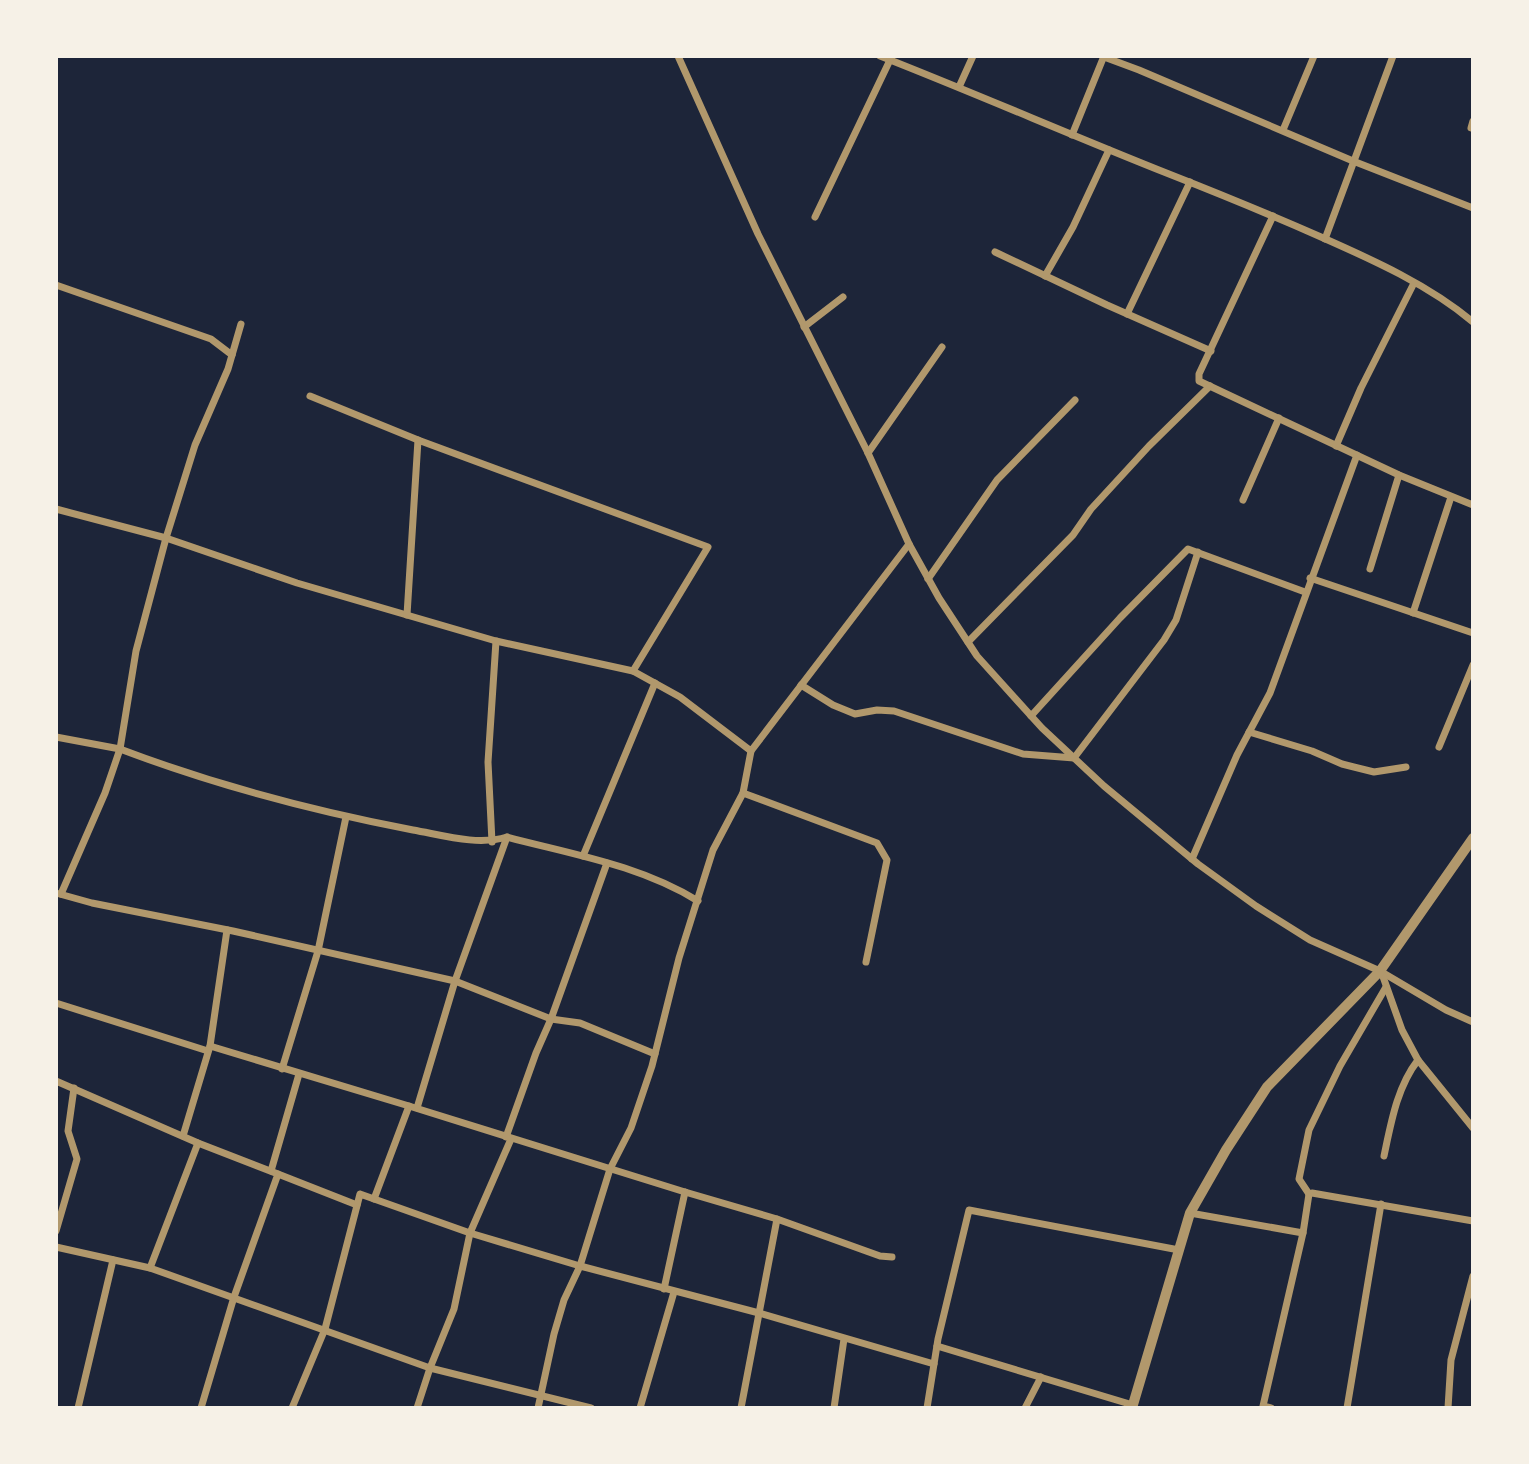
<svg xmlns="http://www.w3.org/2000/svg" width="1529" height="1464" font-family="Cabin,sans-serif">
  <rect width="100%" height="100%" fill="#14213d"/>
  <rect fill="#1d2539" x="56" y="56" width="1417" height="1352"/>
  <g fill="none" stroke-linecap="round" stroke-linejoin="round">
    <g stroke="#b1986c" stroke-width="7">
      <polyline points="678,56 758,234 868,453 909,544 939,598 977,656 1042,728 1104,786 1198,864 1256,906 1310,940 1380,971 1446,1010 1473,1022"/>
      <path d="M 880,56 C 977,94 1073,136 1169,174 C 1220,194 1271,215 1321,237 C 1373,260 1429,285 1473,322"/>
      <polyline points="1104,57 1139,70 1353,161 1473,208"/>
      <polyline points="959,87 973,56"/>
      <polyline points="1471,128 1473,121"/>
      <polyline points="1283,130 1314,56"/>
      <polyline points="1072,135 1104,56"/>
      <polyline points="1273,216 1199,374 1199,381 1399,475 1473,505"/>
      <polyline points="815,217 890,60"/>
      <polyline points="1325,239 1393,56"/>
      <polyline points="995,252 1107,305 1211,351"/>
      <polyline points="1045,276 1073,227 1109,150"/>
      <polyline points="56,285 211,339 232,355"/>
      <polyline points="1127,314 1190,182"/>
      <path d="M 241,324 L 228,369 L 195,445 L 166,538 L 136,651 L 120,749 C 215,785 313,811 413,830 C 442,835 477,846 507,837 C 571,854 640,865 698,901"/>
      <polyline points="804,327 843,297"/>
      <polyline points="310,396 418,440"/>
      <polyline points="1336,446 1361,388 1414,283"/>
      <polyline points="868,453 942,347"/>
      <polyline points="1243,500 1279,418"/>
      <polyline points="56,509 166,538 297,583 496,641 633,671 680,697 751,751 909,544"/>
      <polyline points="1370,569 1399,475"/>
      <polyline points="1310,578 1473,633"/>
      <polyline points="928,579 997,480 1075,400"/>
      <polyline points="1413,613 1451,497"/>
      <polyline points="407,615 418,440 708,547 633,671"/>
      <polyline points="968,642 1073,535 1091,509 1149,446 1210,386"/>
      <polyline points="801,685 833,705 855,714 877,710 894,711 1023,754 1074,758 1164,640 1176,620 1198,552"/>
      <polyline points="1031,716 1120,618 1188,549 1305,592"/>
      <polyline points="1249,732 1312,751 1342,764 1374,772 1406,767"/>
      <polyline points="56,737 120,749 105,793 61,894"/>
      <polyline points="1439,747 1473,665"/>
      <polyline points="743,793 877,843 887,860 866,962"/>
      <polyline points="492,842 488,762 496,641"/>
      <polyline points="583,856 655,683"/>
      <polyline points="1192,859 1237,755 1270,693 1357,455"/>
      <polyline points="56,893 92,903 233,931 455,981 551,1019 580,1023 655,1054"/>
      <polyline points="1381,971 1402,1030 1418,1060 1473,1128"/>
      <polyline points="56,1003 208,1051"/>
      <polyline points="210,1046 409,1106 685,1192 777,1219 741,1408"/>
      <polyline points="282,1069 318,951 346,817"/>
      <polyline points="56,1081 198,1143 278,1174 234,1297 201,1408"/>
      <polyline points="417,1108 455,981 507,837"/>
      <polyline points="183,1136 210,1046 227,930"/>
      <polyline points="506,1137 536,1053 551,1019 607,863"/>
      <path d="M 1384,1156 C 1391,1123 1397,1087 1418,1060"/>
      <polyline points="271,1171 299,1074"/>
      <polyline points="278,1174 357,1205"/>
      <polyline points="1309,1194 1299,1179 1309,1130 1340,1066 1386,987"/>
      <polyline points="374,1199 409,1106"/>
      <polyline points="1190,1213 1303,1233 1309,1194 1312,1193 1473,1221"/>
      <polyline points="777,1219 880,1256 892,1257"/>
      <polyline points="56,1231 77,1159 68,1131 74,1088"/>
      <polyline points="56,1247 150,1268 430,1368 591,1408"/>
      <polyline points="150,1268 198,1143"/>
      <polyline points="664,1289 685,1192"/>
      <polyline points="937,1346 1133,1405"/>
      <polyline points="78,1408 113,1260"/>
      <polyline points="292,1408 325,1329 360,1194 470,1233 580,1266 759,1313 934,1364"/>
      <polyline points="417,1408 430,1368 454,1309 470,1233 511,1139"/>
      <polyline points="538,1408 554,1334 564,1300 580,1266 610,1169 631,1128 652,1066 679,958 713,850 743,793 751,751"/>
      <polyline points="640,1408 674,1292"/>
      <polyline points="834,1408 844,1339"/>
      <polyline points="927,1408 938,1339 969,1210 1179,1250"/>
      <polyline points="1025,1408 1041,1377"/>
      <polyline points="1271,1408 1263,1406 1303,1233"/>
      <polyline points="1347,1408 1381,1204"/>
      <polyline points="1448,1408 1451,1360 1473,1276"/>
    </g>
    <polyline stroke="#b1986c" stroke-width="10" points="1132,1408 1190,1213 1226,1150 1267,1087 1380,971 1473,838"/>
  </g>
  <rect width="1529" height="1464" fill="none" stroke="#f6f1e7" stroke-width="116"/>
</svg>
